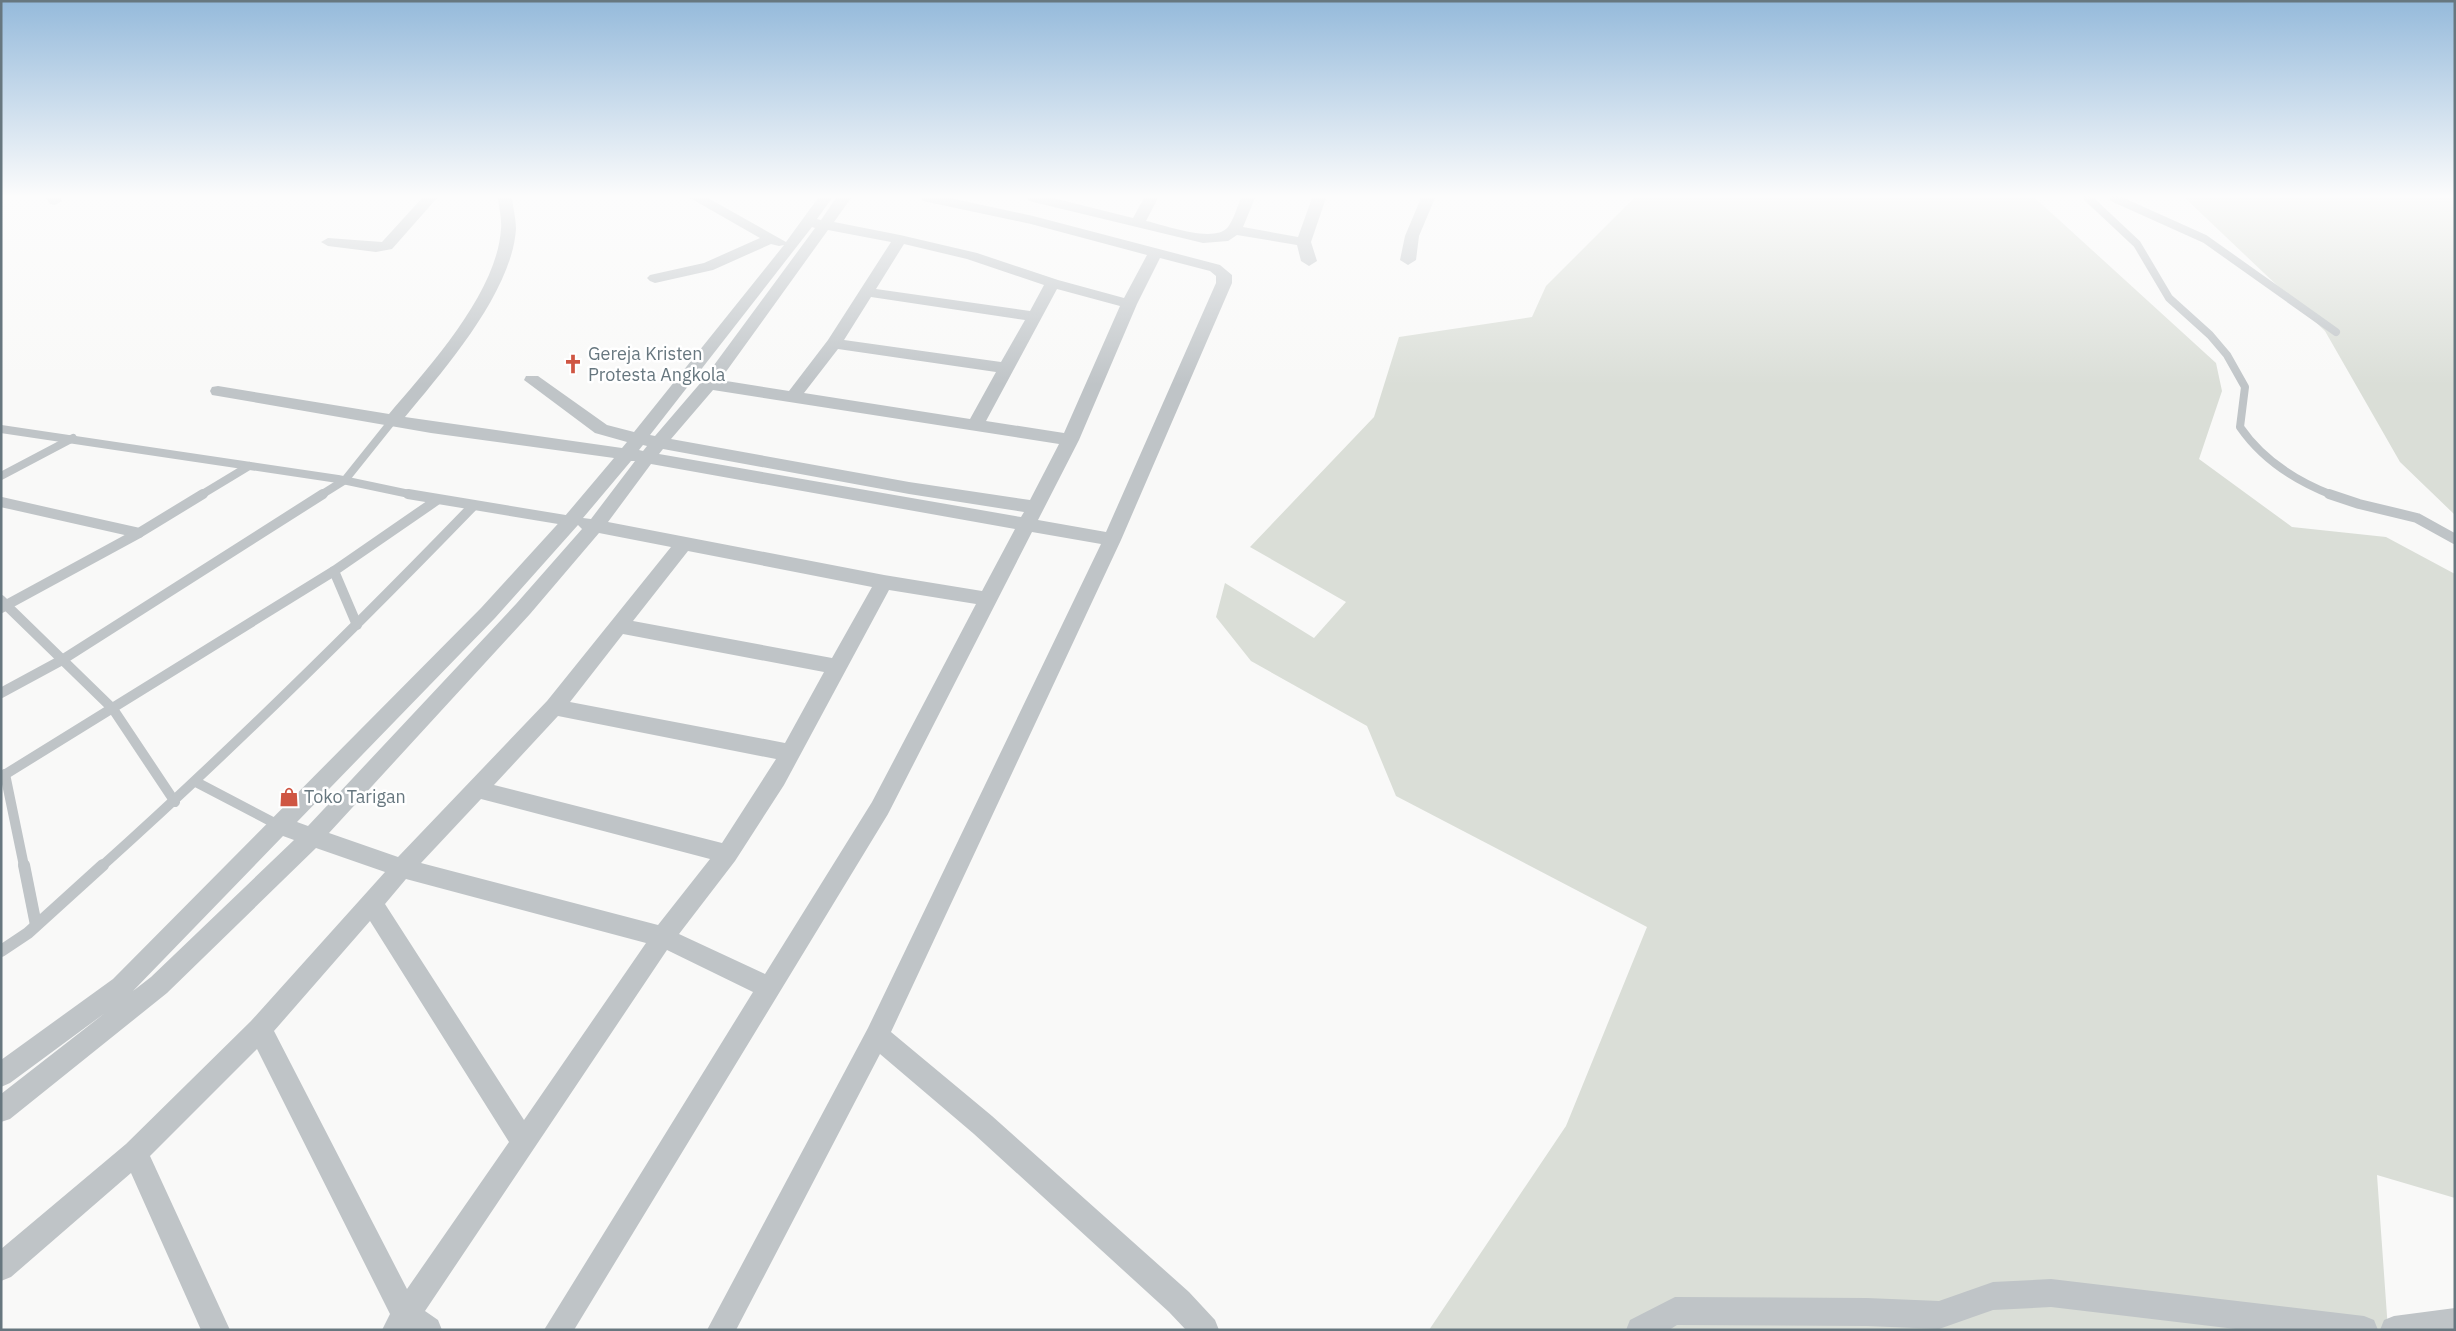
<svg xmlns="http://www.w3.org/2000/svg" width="2456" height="1331" font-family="'IBM Plex Sans',sans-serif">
  <rect width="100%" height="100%" fill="#f9f9f8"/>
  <g fill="#daded7">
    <polygon points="1634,198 2035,198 2216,363 2222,391 2199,459 2292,527 2386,537 2455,574 2455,1198 2377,1175 2388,1330 1429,1330 1566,1126 1647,927 1396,796 1367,726 1251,661 1216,617 1225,583 1314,638 1346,602 1250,547 1374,417 1399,337 1532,317 1546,286"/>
    <polygon points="2185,198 2455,198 2455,515 2400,462 2325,331"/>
  </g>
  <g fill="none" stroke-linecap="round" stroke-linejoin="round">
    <g stroke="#bfc4c7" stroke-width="8">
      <path d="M 2088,198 L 2137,244 L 2169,298 L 2210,335 L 2227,355 L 2245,387 L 2240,427 C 2262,459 2296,481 2332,495"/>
      <polyline points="2114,198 2205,239 2336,332"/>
      <polyline points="1,429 338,479 414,495"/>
      <polyline points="1,476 73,438"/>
      <polyline points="201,495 249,466"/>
      <polyline points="321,495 345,480 393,420"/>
    </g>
    <g stroke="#bfc4c7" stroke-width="10">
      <polyline points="408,494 571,521"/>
      <polyline points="2329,494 2359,504 2417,518 2455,539"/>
      <polyline points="1,502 139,533 203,494"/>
      <polyline points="334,571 357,625"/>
      <polyline points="1,600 113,709 175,802"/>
      <polyline points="1,608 139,533"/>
      <polyline points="1,693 62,660 323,494"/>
      <polyline points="5,774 24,866"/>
      <polyline points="1,777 334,571 437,500"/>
      <polyline points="196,782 280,826"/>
      <path d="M 102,866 C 230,751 353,630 473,506"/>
    </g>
    <g stroke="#bfc4c7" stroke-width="12">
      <polyline points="24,865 36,925"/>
      <polyline points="1,951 28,933 103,865"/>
    </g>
    <g fill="#bfc4c7" fill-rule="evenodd">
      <polygon points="46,198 60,198 62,201 55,205 50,204"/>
      <polygon points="422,198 437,198 392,249 376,252 328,246 321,242 328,238 382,242"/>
      <path d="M 498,198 L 512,198 C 513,208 516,218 516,229 C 512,292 444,370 405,417 L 622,448 L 627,442 L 595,433 L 524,380 L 526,376 L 538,376 L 607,425 L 634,432 L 784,245 L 779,246 L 771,244 L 713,270 L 655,283 L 650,281 L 647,278 L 650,275 L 704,263 L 760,238 L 690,198 L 708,198 L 786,242 L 818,198 L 832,198 L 817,219 L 821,220 L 836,198 L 851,198 L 834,222 L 900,235 L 977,253 L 1058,280 L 1124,298 L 1147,255 L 1031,224 L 923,201 L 921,198 L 950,198 L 1033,216 L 1220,265 L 1232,275 L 1232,283 L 1121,540 L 891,1032 L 992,1116 L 1189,1292 L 1215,1320 L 1219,1330 L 1186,1330 L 1169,1312 L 974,1134 L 880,1054 L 736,1330 L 707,1330 L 868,1028 L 1101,544 L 1032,532 L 888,814 L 574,1330 L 544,1330 L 753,992 L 667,950 L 425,1311 L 438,1320 L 442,1330 L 382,1330 L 390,1314 L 257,1049 L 150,1156 L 230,1330 L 201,1330 L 131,1173 L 11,1277 L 1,1281 L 1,1249 L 126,1144 L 251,1021 L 385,872 L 316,848 L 167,993 L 10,1119 L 1,1122 L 1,1094 L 105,1013 L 10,1083 L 1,1087 L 1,1060 L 113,979 L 481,608 L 565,516 L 614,458 L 431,433 L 218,396 L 212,395 L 210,391 L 212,387 L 218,386 L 389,414 C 429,367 497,293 501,229 C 502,219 499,208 498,198 ZM 812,227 L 815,228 L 703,380 L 655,436 L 650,435 ZM 828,230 L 891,242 L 828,340 L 789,391 L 720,380 ZM 904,244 L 967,259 L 1044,285 L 1030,311 L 876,289 ZM 1160,258 L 1210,271 L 1216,276 L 1216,283 L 1106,532 L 1038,520 L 1079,440 L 1137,304 ZM 1057,289 L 1120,306 L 1064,433 L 986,421 ZM 871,297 L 1025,320 L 1001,362 L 844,340 ZM 838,349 L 996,372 L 970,419 L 804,393 ZM 713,390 L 1059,444 L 1030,500 L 909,482 L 671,439 ZM 643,445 L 647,446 L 643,451 L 639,450 ZM 663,449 L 909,494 L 1024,512 L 1021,517 L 659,454 ZM 631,461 L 635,461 L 591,519 L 583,518 ZM 651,464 L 1015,529 L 982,591 L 884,575 L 608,522 ZM 578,525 L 582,529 L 516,604 L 308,826 L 297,822 L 495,618 ZM 599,533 L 671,547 L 547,701 L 398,857 L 329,833 L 530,614 ZM 688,551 L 872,587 L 832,658 L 633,621 ZM 889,590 L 976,604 L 872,802 L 765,974 L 679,934 L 735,861 L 784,785 ZM 623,634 L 824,672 L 785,743 L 570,702 ZM 558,716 L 776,759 L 722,843 L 494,785 ZM 481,799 L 710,859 L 658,925 L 421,863 ZM 283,836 L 294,840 L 151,977 L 133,991 ZM 406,879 L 646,943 L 524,1120 L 385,904 ZM 370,921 L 509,1142 L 407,1289 L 274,1031 Z"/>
      <path d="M 1027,198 L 1053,198 L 1133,218 L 1144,198 L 1158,198 L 1146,221 C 1165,225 1214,244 1228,227 C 1234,219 1237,207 1241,198 L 1255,198 L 1243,227 L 1298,237 L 1312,198 L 1326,198 L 1311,242 L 1317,261 L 1309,266 L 1301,261 L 1297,245 L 1237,235 L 1228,241 L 1203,243 L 1029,201 Z"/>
      <polygon points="1421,198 1435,198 1419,236 1416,260 1408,265 1400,260 1405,236"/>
      <polygon points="2051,1279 2364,1316 2374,1320 2378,1330 2244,1330 2051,1307 1993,1310 1939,1329 1867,1326 1677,1325 1669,1330 1626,1330 1630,1320 1675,1297 1867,1298 1939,1301 1993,1282"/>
      <polygon points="2455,1308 2455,1330 2380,1330 2384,1320 2394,1316"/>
    </g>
  </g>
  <linearGradient id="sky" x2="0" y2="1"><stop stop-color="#95badb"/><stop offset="0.51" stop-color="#fcfcfc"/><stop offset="1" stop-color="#fcfcfc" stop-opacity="0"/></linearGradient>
  <rect width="2456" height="385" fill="url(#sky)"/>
  <defs>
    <symbol id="church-bare" viewBox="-9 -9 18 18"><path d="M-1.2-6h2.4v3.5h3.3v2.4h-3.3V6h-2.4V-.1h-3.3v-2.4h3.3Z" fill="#cf5643" stroke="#fff" stroke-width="2.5" paint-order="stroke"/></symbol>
    <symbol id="shop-bare" viewBox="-9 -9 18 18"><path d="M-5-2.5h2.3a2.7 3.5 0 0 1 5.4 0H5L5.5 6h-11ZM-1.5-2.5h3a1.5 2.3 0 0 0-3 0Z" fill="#cf5643" stroke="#fff" stroke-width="2.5" paint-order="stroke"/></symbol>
  </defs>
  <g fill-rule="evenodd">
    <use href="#church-bare" x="559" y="350" width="28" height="28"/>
    <use href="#shop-bare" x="275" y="783" width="28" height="28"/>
  </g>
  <g text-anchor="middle" stroke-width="5" stroke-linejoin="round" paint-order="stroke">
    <g font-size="18" fill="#67777f" stroke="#fff" text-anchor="start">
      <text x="588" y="360">Gereja Kristen<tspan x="588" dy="21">Protesta Angkola</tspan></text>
      <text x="304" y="803">Toko Tarigan</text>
    </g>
  </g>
  <rect width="2456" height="1331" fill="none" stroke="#67777f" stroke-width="5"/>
</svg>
